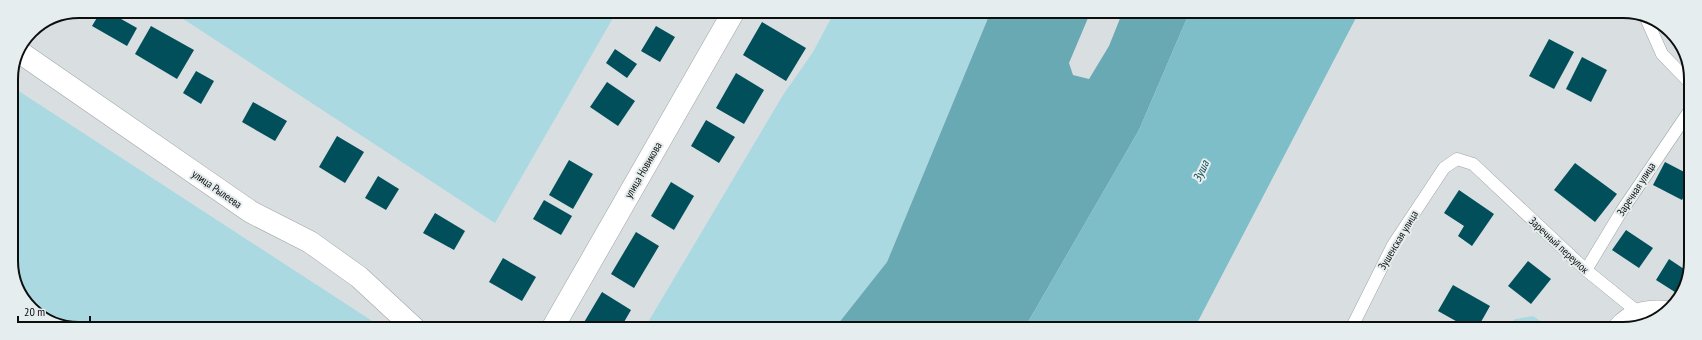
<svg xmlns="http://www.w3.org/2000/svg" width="1702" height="340" font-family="'PT Sans Narrow',sans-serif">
  <rect width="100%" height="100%" fill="#d9dfe1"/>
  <g fill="#aad9e1">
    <polygon points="171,11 617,11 495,223"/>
    <polygon points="835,11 991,11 887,262 834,329 644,329 783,95 813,52"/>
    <polygon points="11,86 383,328 70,328 34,312 13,279"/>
    <polygon points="1533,316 1552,329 1504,329 1515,319"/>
  </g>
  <polygon fill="#69a9b4" points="991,11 1091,11 1069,63 1073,75 1089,79 1109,46 1123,11 1190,11 1139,130 1024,329 834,329 887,262"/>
  <polygon fill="#7dbec9" points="1190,11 1359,12 1194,329 1024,329 1139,130"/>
  <g fill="#004f5a">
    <polygon points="101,11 107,11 137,28 127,46 92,26"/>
    <polygon points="762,22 806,48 786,81 743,55"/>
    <polygon points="151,26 194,50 177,79 135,54"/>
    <polygon points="656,26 675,37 660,62 641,51"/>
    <polygon points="1549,39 1574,52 1554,89 1529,76"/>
    <polygon points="615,49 637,64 627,78 606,63"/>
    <polygon points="1582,57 1607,70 1591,102 1566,89"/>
    <polygon points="196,71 214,81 201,104 183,93"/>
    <polygon points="736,73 764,90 744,124 716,108"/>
    <polygon points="607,82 635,101 618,126 590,107"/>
    <polygon points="253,102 287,121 275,141 242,122"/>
    <polygon points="706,120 735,137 719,163 691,146"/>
    <polygon points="337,136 364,152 345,183 319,167"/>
    <polygon points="569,160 593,174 573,209 549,195"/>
    <polygon points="1665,162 1690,175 1690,185 1682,200 1653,185"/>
    <polygon points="1575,163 1617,194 1595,222 1554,190"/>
    <polygon points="378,176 399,189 386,210 365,198"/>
    <polygon points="671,182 694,196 674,230 651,216"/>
    <polygon points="1459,190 1494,214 1472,246 1458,236 1464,226 1444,213"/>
    <polygon points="544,200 572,216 561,235 533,219"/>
    <polygon points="435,213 465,231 454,250 423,233"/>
    <polygon points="1626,230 1653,248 1639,268 1612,250"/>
    <polygon points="636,232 659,246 634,288 611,274"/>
    <polygon points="503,258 536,277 522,301 489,282"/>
    <polygon points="1669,259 1684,269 1690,259 1690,270 1678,294 1656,280"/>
    <polygon points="1528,261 1551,279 1531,304 1508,286"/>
    <polygon points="1453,285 1490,306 1477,329 1470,329 1438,311"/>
    <polygon points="602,292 631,310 620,329 580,329"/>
  </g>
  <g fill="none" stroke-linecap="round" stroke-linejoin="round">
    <defs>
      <g id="lane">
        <polyline points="1646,18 1662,54 1690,83"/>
        <polyline points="1586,270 1621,212 1690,110"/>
        <polyline points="1351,329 1393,245 1444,168 1457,159 1473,164 1586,270 1639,313"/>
      </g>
      <g id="street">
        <polyline points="18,51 251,212 310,242 359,277 414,328"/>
        <polyline points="552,329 734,11"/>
        <path d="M 1618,329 C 1631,313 1648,310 1668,312"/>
      </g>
    </defs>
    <use href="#lane" stroke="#9fa5a6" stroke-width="13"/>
    <use href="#street" stroke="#9fa5a6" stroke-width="23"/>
    <use href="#lane" stroke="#fff" stroke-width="12"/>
    <use href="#street" stroke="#fff" stroke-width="22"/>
  </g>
  <g text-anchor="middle" stroke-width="4" stroke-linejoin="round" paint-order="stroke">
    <g font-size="11" fill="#0d0f0f" stroke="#e6edee">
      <text transform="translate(643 170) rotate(-60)" y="4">улица Новикова</text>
      <text transform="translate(217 189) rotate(35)" y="4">улица Рылеева</text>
      <text transform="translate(1636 189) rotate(-57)" y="4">Заречная улица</text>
      <text transform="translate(1398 240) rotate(-59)" y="4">Зушенская улица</text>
      <text transform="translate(1559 245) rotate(43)" y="4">Заречный переулок</text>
    </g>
    <g font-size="12" font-style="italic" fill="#154e57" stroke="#e6edee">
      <text transform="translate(1201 171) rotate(-65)" y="4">Зуша</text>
    </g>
  </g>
  <path d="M0 0H1702V340H0ZM79 18H1623A61 61 0 0 1 1684 79V261A61 61 0 0 1 1623 322H79A61 61 0 0 1 18 261V79A61 61 0 0 1 79 18Z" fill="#e6edee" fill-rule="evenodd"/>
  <path fill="none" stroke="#0d0f0f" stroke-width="2" d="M79 18H1623A61 61 0 0 1 1684 79V261A61 61 0 0 1 1623 322H79A61 61 0 0 1 18 261V79A61 61 0 0 1 79 18Z"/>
  <path d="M18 316v6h72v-6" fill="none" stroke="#0d0f0f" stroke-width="2"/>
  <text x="24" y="316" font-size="12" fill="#0d0f0f" stroke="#e6edee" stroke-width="3" paint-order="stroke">20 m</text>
</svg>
